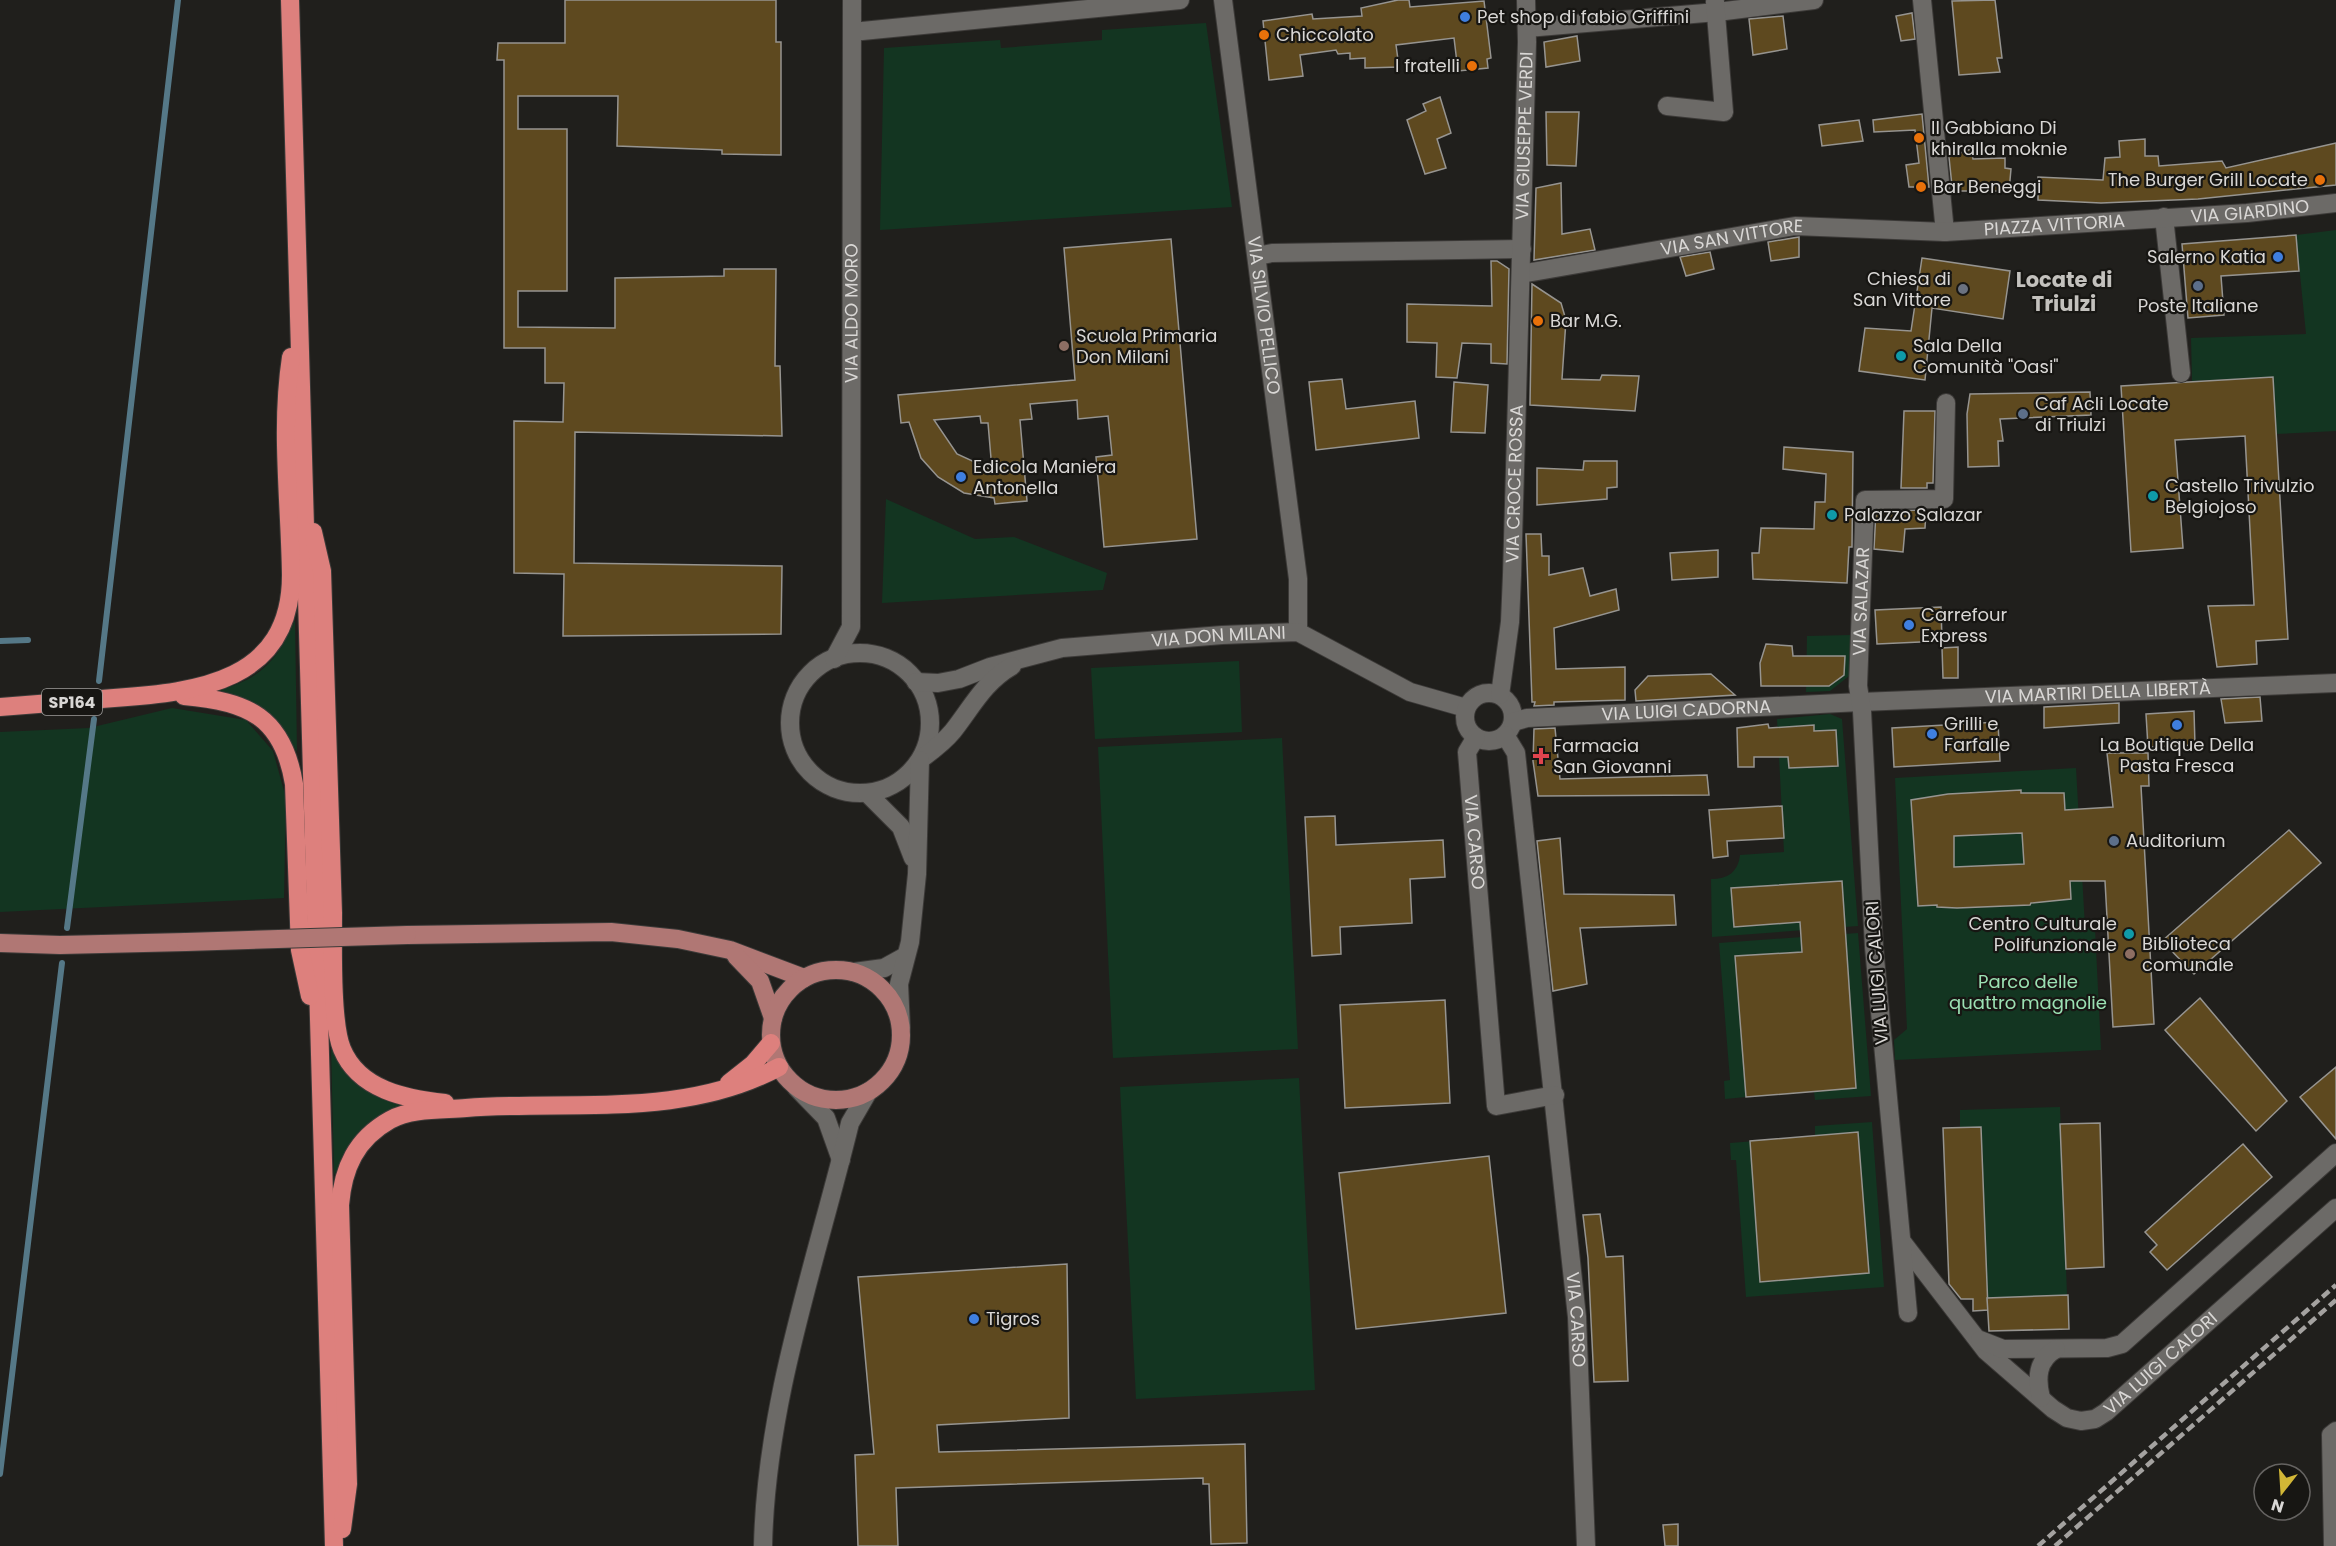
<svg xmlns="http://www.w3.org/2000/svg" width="2336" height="1546" font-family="Poppins,sans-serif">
  <rect width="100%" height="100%" fill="#201f1c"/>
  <g fill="#133521">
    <polygon points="1206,23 1232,207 880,230 884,48 1000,40 1001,48 1102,40 1102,30"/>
    <polygon points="2336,230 2336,431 2276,434 2273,377 2192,381 2191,338 2306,334 2296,235"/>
    <polygon points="886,499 975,539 1014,537 1107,573 1103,590 882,603"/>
    <path d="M 295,620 L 297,752 C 277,715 259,701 218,690 C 260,680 278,660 295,620 Z"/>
    <polygon points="1851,635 1849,676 1830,691 1806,692 1807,636"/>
    <polygon points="1239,661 1242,732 1095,739 1091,668"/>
    <polygon points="172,708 246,720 273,751 286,798 284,898 0,912 0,732 89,728"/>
    <path d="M 1830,714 L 1842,719 L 1858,926 L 1712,937 L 1711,879 C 1728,879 1738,872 1740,855 L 1784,852 L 1777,719 Z"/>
    <polygon points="1282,738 1298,1049 1113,1058 1098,747"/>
    <polygon points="2076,768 2085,927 2095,928 2101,1050 1895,1060 1894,1040 1907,1029 1895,778"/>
    <polygon points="1858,933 1871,1096 1815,1100 1814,1092 1856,1088 1844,948 1735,957 1746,1097 1725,1099 1724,1081 1730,1080 1719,943"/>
    <polygon points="331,1047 338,1060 417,1106 355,1139 334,1175"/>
    <polygon points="1299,1078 1315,1390 1136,1399 1120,1087"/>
    <polygon points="2060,1107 2067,1295 1987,1298 1981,1127 1960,1128 1960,1110"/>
    <polygon points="1872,1122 1884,1287 1746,1297 1736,1160 1731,1160 1730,1143 1815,1136 1815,1126"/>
  </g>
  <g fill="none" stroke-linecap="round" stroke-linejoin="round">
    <g stroke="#557887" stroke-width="6">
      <polyline points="0,641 28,640"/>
      <polyline points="99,681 178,0"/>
      <polyline points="67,928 94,719"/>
      <polyline points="0,1474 62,963"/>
    </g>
  </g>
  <g fill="#5e491f" stroke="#969490" stroke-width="1.5" fill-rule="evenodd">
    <polygon points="565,0 776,0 776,42 781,42 781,155 722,154 722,150 617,146 618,96 518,96 518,129 567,129 567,291 518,291 518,327 615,328 615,278 724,276 724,269 776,269 775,366 780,366 782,436 575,432 574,563 782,566 781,634 563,636 564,574 514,573 514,421 563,422 564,383 545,383 545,348 504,348 504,60 497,60 498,43 565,43"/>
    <polygon points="1398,0 1409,0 1410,7 1484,1 1491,58 1487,59 1488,68 1458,71 1454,38 1396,45 1399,67 1365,68 1365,58 1350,59 1350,53 1338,54 1336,50 1300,55 1303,76 1269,80 1263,21 1312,14 1313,19 1362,16 1361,8"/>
    <polygon points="1995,0 2002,58 1997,58 2000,72 1959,75 1952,1"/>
    <polygon points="1912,13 1915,39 1901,41 1896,16"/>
    <polygon points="1783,16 1787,49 1753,55 1749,19"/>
    <polygon points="1577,36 1580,61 1546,67 1544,42"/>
    <polygon points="1440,97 1451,133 1437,139 1446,168 1425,174 1407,120 1426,111 1423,104"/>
    <polygon points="1546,112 1579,112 1576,166 1547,165"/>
    <polygon points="1922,114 1929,187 1909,187 1906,165 1919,163 1915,130 1874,132 1873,120"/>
    <polygon points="1859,120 1863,141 1822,146 1819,125"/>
    <polygon points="2145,139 2145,156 2158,156 2159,166 2222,161 2226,168 2336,143 2336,185 2198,199 2101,203 2038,200 2038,177 2103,180 2105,158 2120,157 2119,141"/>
    <polygon points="1971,149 1973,159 2005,158 2005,168 2011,169 2009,191 1955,191 1955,186 1952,186 1949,157"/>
    <polygon points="1561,183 1562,234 1590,229 1595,250 1534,260 1536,188"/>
    <polygon points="2296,235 2299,271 2221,276 2224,315 2188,318 2182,244"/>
    <polygon points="1799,237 1799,257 1771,261 1768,242"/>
    <path d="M 1171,239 L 1197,539 L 1104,547 L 1096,457 L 1112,455 L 1108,416 L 1078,419 L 1077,400 L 1030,404 L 1032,419 L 1020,420 L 1027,501 L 995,504 L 994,498 L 964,493 L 938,477 L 921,458 L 909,422 L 901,423 L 898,395 L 1075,380 L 1064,248 ZM 980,416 L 981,423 L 988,423 L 992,470 L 957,454 L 934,420 Z"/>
    <polygon points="1710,252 1714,269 1686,276 1680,257"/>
    <polygon points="1922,258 2010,271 2003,319 1932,308 1925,380 1859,371 1865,328 1911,331"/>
    <polygon points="1491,261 1497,261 1509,269 1507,364 1491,363 1491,344 1462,343 1457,378 1436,377 1437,343 1407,342 1407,304 1492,306"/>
    <polygon points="1532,284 1561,303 1566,320 1562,379 1600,380 1602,375 1639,376 1635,411 1530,405"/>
    <polygon points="2273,377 2288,639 2256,641 2257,664 2217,667 2208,606 2254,605 2245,436 2175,440 2183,548 2131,552 2121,386"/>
    <polygon points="1342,379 1346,409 1415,401 1419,438 1316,450 1309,382"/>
    <polygon points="1454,382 1488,385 1485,433 1451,432"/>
    <polygon points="2090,392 2091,415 2000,419 2003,441 1998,441 1999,466 1968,467 1967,414 1970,394"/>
    <polygon points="1904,411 1935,411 1933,483 1927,483 1927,488 1901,488"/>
    <polygon points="1784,447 1853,452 1852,547 1849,547 1847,583 1753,579 1752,553 1759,553 1761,528 1814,529 1815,502 1825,502 1826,474 1783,469"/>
    <polygon points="1584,461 1617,461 1617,487 1607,488 1607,499 1537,505 1537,468 1583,470"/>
    <polygon points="1926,510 1925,528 1905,529 1903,552 1874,549 1876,511"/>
    <polygon points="1526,534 1541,534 1542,556 1549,556 1549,575 1583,568 1590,596 1616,589 1619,610 1554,628 1556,669 1625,667 1625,700 1554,702 1554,705 1534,706 1535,702 1532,702"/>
    <polygon points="1718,550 1718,577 1672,580 1670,553"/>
    <polygon points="1941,607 1942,641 1877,644 1875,610"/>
    <polygon points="1766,644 1792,646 1793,656 1845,656 1844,675 1829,686 1761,686 1760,663"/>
    <polygon points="1958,647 1958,678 1943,678 1942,648"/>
    <polygon points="1711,674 1735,695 1636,701 1635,690 1648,676"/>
    <polygon points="2260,697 2262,721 2225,723 2221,699"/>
    <polygon points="2119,703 2119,723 2044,728 2044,707"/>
    <polygon points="2194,711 2195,745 2148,747 2146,714"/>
    <polygon points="1998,722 2000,761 1894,767 1892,728"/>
    <polygon points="1768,724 1769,728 1814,725 1814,731 1836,730 1838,766 1789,768 1788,757 1754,757 1754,767 1738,767 1737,728"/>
    <polygon points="1555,728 1560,779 1707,775 1709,795 1538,796 1533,761 1534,729"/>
    <path d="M 2107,753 L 2148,753 L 2149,786 L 2141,786 L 2154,1024 L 2113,1027 L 2105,881 L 2070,881 L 2071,899 L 2031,903 L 2030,905 L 1957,908 L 1937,907 L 1937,905 L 1918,906 L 1911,800 L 1948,794 L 2021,790 L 2021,793 L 2064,793 L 2065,810 L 2113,807 ZM 2022,833 L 2024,864 L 1954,867 L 1954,836 Z"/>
    <polygon points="1782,806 1784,838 1727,841 1728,856 1713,858 1709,810"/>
    <polygon points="1335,816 1336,845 1443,840 1445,877 1410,879 1412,923 1340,927 1341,954 1312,956 1305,817"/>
    <polygon points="2289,830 2321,863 2194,974 2162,941"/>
    <polygon points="1560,838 1564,894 1674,895 1676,925 1580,928 1587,984 1553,991 1537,841"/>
    <polygon points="1842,881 1856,1088 1746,1097 1735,956 1802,952 1800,922 1734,927 1731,888"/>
    <polygon points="2200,998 2287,1101 2256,1131 2165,1030"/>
    <polygon points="1445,1000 1450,1103 1345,1108 1340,1005"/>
    <polygon points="2336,1067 2336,1139 2300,1097"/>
    <polygon points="2100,1123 2104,1267 2066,1269 2060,1124"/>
    <polygon points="1981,1127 1988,1310 1973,1311 1973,1299 1961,1299 1949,1284 1943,1128"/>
    <polygon points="1858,1132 1869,1273 1760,1282 1750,1141"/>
    <polygon points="2243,1144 2272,1177 2167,1270 2150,1252 2157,1245 2145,1232"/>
    <polygon points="1489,1156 1506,1313 1356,1329 1339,1173"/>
    <polygon points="1600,1214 1606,1257 1623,1256 1628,1381 1594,1382 1588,1258 1583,1215"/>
    <polygon points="1067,1264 1069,1418 937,1425 939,1452 1245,1444 1247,1543 1211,1544 1209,1484 1203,1484 1203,1478 896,1488 898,1546 858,1546 855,1455 874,1454 858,1277"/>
    <polygon points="2068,1295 2069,1329 1989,1331 1987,1298"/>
    <polygon points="1678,1524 1678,1546 1665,1546 1663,1525"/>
  </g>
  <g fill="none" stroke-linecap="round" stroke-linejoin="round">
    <defs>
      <g id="minor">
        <path id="s1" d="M 1223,0 L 1298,579 L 1298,632"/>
        <polyline points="1922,0 1945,232"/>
        <polyline points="1527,28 1717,12 1814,0"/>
        <polyline points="852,32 1180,0"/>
        <polyline points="1667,106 1724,112 1715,2"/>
        <polyline points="2164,217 2181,373"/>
        <polyline points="1257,256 1272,253 1522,249"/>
        <path id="s2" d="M 1521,274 L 1795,226 L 1945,232 L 2247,213 L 2336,203"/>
        <circle cx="860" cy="723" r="70"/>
        <path id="s3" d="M 834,659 L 851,627 L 852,0"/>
        <path id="s4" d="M 916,682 L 938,683 L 959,679 L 990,667 L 1062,648 L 1222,635 L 1298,632 L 1410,692 L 1466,708"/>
        <circle cx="1489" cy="717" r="24"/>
        <path id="s5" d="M 1500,695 L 1510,622 L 1512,575 L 1527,42 L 1526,0"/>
        <path id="s6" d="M 1513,722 L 1527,718 L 1861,702 L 2336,683"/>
        <path id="s7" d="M 1505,735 L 1516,753 L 1577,1317 L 1586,1546"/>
        <path id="s8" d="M 1476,737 L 1467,752 L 1496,1106 L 1555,1095"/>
        <path d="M 921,759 C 932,751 944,742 953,731 C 972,707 984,682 1012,666"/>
        <polyline points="867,793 901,827 913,858"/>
        <polyline points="854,972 884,968 904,957"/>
        <polyline points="901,1028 899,984 910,942 917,874 920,760"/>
        <polyline points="796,1087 826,1118 841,1160"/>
        <path id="s9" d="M 1903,1243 L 1986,1351 L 2053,1409 L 2067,1418 L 2081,1421 L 2095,1419 L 2106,1412 L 2336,1208"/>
        <path id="s10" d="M 1908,1313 L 1874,947 L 1862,711 L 1858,686 L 1865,500 L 1944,499 L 1946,403"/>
        <polyline points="1980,1340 2003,1349 2107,1348 2122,1344 2336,1153"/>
        <path d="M 2041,1398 C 2036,1378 2037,1360 2056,1349"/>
        <path d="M 763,1546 C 766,1401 816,1263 850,1123 L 868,1092"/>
        <polyline points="2333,1546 2331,1435 2336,1431"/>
      </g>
      <g id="major">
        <polyline points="407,935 611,932 678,939 730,950 804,978"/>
        <polyline points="0,943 60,945 186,942"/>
        <polyline points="736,956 760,981 773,1018"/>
        <circle cx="836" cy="1035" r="65"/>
      </g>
      <g id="highway">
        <polyline points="290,0 334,1546"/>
        <path d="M 313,532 L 322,571 C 326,685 329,799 333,913 C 333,944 331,1023 342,1049 C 359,1090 406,1099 445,1103"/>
        <path d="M 184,696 C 248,701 283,717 294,784 L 300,950 L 310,996"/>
        <path d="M 0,707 C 38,704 76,701 114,698 C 197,692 291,682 291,575 C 290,502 280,429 291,357"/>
        <polyline points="729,1083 753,1064 771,1043"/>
        <path d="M 342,1529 L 348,1484 L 340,1205 C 343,1168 356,1139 390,1120 C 411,1108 443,1110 466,1108 C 571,1100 683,1119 779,1067"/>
      </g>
    </defs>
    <use href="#minor" stroke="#3c3a38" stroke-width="20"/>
    <use href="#major" stroke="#3c3a38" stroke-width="20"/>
    <use href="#highway" stroke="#3c3a38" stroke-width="20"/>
    <use href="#minor" stroke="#6c6a67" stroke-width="18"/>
    <use href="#major" stroke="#b07774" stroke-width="18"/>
    <use href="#highway" stroke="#dd807d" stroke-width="18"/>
    <g stroke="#a4a2a0" stroke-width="4.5" stroke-dasharray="9 4.5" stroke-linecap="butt">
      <polyline points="2038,1546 2336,1285"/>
      <polyline points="2055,1546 2336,1300"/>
    </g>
    <defs>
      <polyline id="major-bridge" points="186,942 407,935"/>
    </defs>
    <use href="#major-bridge" stroke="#3c3a38" stroke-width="20" stroke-linecap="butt"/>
    <use href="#major-bridge" stroke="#b07774" stroke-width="18"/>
  </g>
  <g fill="#3f7fe0" stroke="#171613" stroke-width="2">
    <circle cx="1465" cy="17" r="6"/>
    <circle cx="2278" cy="257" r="6"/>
    <circle cx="961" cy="477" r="6"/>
    <circle cx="1909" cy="625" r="6"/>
    <circle cx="2177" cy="725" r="6"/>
    <circle cx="1932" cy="734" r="6"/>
    <circle cx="974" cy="1319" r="6"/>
  </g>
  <g fill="#e8710a" stroke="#171613" stroke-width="2">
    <circle cx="1264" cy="35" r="6"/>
    <circle cx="1472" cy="66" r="6"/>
    <circle cx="1919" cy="138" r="6"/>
    <circle cx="2320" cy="180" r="6"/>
    <circle cx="1921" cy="187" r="6"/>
    <circle cx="1538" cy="321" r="6"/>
  </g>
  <g fill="#5c6f8a" stroke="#171613" stroke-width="2">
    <circle cx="2198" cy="286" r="6"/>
    <circle cx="2023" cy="414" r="6"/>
    <circle cx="2114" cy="841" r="6"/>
  </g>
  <circle fill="#6b7280" stroke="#171613" stroke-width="2" cx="1963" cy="289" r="6"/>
  <g fill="#8d6e63" stroke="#171613" stroke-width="2">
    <circle cx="1064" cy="346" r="6"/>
    <circle cx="2130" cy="954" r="6"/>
  </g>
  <g fill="#0f9aa8" stroke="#171613" stroke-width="2">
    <circle cx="1901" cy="356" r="6"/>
    <circle cx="2153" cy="496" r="6"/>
    <circle cx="1832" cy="515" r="6"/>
    <circle cx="2129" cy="934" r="6"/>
  </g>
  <path fill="#e0444e" stroke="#171613" stroke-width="2" d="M1538 747h6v6h6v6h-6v6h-6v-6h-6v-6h6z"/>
  <g text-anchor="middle" stroke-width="4.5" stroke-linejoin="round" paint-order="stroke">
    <rect fill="#171613" stroke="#9f9d9b" stroke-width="1.5" x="42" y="689" width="60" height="26" rx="4.5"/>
    <g font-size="16" font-weight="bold" fill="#d9d7d5">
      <text x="72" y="708">SP164</text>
    </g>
    <g font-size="18" fill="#d9d7d5" stroke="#171613" text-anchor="start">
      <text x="1477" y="23">Pet shop di fabio Griffini</text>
      <text x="1276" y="41">Chiccolato</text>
      <text x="1460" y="72" text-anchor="end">I fratelli</text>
      <text x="1931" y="134">Il Gabbiano Di<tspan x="1931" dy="21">khiralla moknie</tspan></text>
      <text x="2308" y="186" text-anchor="end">The Burger Grill Locate</text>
      <text x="1933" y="193">Bar Beneggi</text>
      <text x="2266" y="263" text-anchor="end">Salerno Katia</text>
      <text x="1951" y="285" text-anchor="end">Chiesa di<tspan x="1951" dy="21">San Vittore</tspan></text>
      <text x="2198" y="312" text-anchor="middle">Poste Italiane</text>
      <text x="1550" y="327">Bar M.G.</text>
      <text x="1076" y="342">Scuola Primaria<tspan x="1076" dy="21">Don Milani</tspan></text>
      <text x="1913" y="352">Sala Della<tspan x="1913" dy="21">Comunità "Oasi"</tspan></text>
      <text x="2035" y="410">Caf Acli Locate<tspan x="2035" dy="21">di Triulzi</tspan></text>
      <text x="973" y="473">Edicola Maniera<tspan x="973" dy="21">Antonella</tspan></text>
      <text x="2165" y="492">Castello Trivulzio<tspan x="2165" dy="21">Belgiojoso</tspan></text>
      <text x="1844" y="521">Palazzo Salazar</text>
      <text x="1921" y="621">Carrefour<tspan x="1921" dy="21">Express</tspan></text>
      <text x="1944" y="730">Grilli e<tspan x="1944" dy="21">Farfalle</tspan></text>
      <text x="2177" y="751" text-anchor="middle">La Boutique Della<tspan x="2177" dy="21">Pasta Fresca</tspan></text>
      <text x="1553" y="752">Farmacia<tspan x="1553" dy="21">San Giovanni</tspan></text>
      <text x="2126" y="847">Auditorium</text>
      <text x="2117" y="930" text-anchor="end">Centro Culturale<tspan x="2117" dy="21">Polifunzionale</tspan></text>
      <text x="2142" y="950">Biblioteca<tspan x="2142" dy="21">comunale</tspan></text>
      <text x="986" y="1325">Tigros</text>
    </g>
    <g font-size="18" fill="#d9d7d5" stroke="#171613">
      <text dy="6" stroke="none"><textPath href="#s5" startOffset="560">VIA GIUSEPPE VERDI</textPath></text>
      <text dy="6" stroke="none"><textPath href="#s2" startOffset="734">VIA GIARDINO</textPath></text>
      <text dy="6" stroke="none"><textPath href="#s2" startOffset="538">PIAZZA VITTORIA</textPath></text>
      <text dy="6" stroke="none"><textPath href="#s2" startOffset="214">VIA SAN VITTORE</textPath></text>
      <text dy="6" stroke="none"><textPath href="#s3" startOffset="350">VIA ALDO MORO</textPath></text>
      <text dy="6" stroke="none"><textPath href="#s1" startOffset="318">VIA SILVIO PELLICO</textPath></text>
      <text dy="6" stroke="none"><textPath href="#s5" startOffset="212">VIA CROCE ROSSA</textPath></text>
      <text dy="6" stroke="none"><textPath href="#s10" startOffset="714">VIA SALAZAR</textPath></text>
      <text dy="6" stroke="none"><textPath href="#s4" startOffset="308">VIA DON MILANI</textPath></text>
      <text dy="6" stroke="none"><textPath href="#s6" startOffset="586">VIA MARTIRI DELLA LIBERTÀ</textPath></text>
      <text dy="6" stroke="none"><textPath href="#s6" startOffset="174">VIA LUIGI CADORNA</textPath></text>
      <text dy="6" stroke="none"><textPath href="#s8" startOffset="108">VIA CARSO</textPath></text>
      <text transform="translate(1877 973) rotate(-94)" y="6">VIA LUIGI CALORI</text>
      <text dy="6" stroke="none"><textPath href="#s7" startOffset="591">VIA CARSO</textPath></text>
      <text dy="6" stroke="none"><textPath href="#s9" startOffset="356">VIA LUIGI CALORI</textPath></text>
    </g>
    <g font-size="18" fill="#9be1b3" stroke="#171613">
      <text x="2028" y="988">Parco delle<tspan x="2028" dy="21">quattro magnolie</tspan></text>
    </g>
    <g font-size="21" font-weight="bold" fill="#c3c1bd" stroke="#171613">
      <text x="2064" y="287">Locate di<tspan x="2064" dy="24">Triulzi</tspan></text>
    </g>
  </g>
  <g transform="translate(2282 1492) rotate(197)"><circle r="28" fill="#171613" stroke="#656361" stroke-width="1.5"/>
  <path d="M0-4.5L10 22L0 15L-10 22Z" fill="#d2b736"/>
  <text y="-9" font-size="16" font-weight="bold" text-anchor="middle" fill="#d9d7d5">N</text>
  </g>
</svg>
